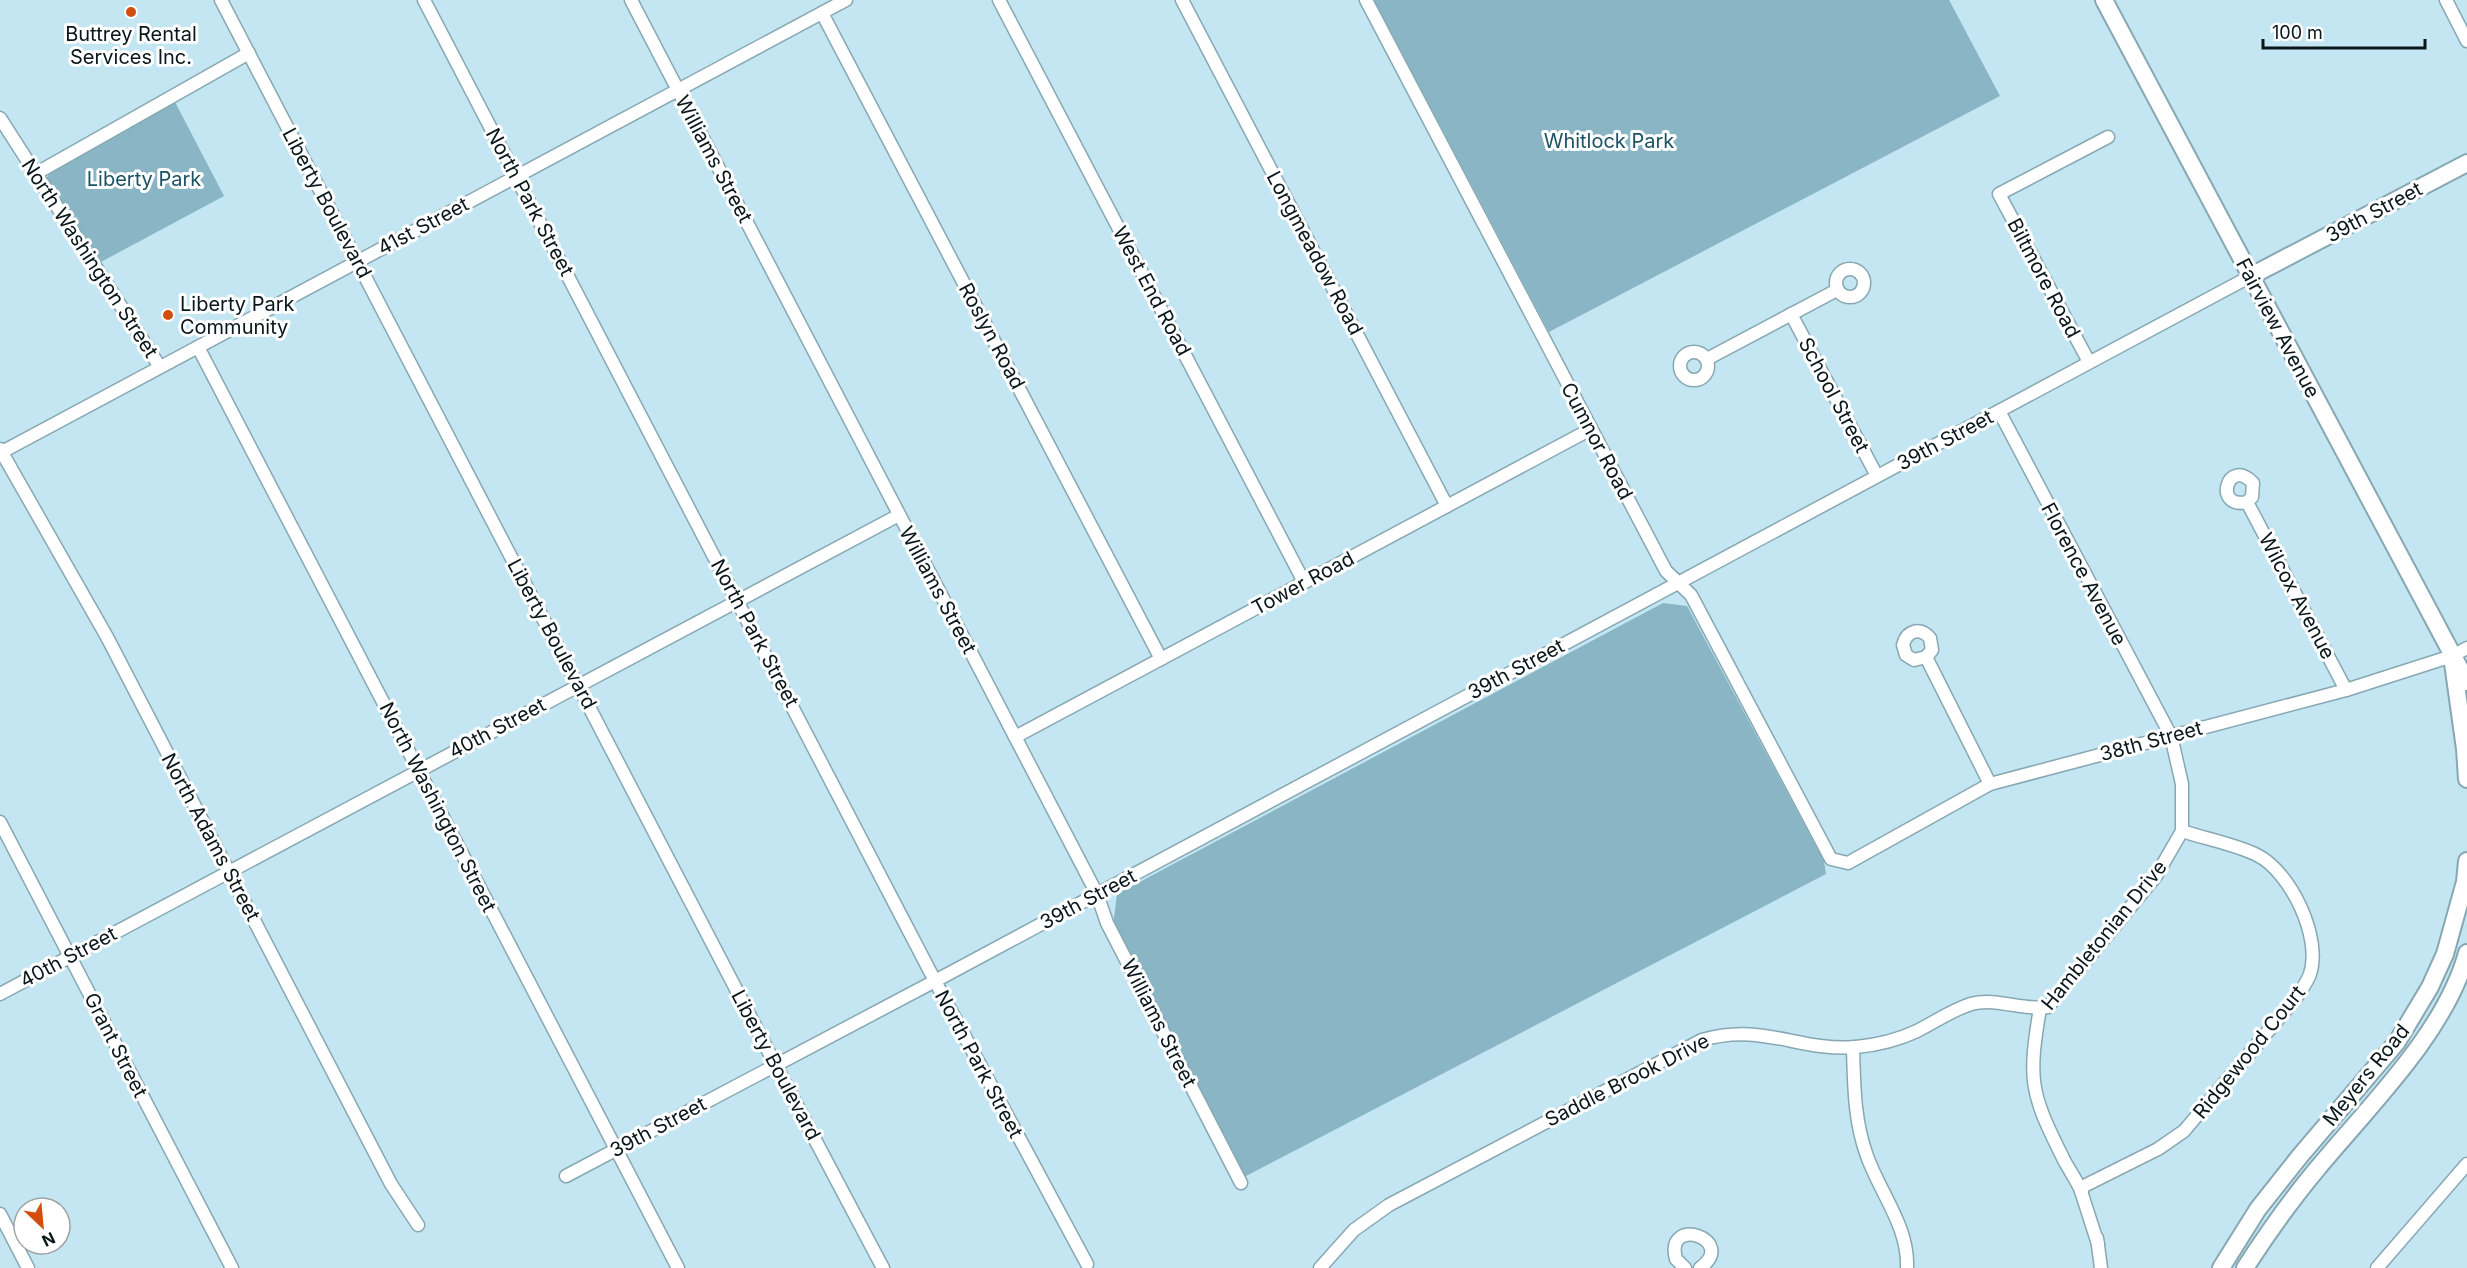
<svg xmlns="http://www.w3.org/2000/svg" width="2467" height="1268" font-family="Inter,sans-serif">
  <rect width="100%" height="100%" fill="#c3e6f2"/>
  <g fill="#8ab5c4">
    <polygon points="1374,0 1949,0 2000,96 1549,332"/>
    <polygon points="175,102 224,196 99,263 46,179 52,169"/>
    <polygon points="1663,603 1687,606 1824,861 1826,874 1244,1177 1113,926 1117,894"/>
  </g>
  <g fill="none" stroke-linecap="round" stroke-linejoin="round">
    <defs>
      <g id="street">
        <polyline points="221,0 775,1064 883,1268"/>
        <polyline points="424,0 935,981 1087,1264"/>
        <polyline points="631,0 1097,894 1107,923 1241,1183"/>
        <polyline points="999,0 1304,582"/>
        <polyline points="1182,0 1447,506"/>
        <polyline points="1366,0 1666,571 1691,595 1831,859 1848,863 1990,784 2346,690 2452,656 2467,648"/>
        <polyline points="2446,0 2467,41"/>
        <polyline points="822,13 1161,659"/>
        <polyline points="0,118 160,367"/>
        <polyline points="35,174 249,53"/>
        <circle cx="1850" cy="283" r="14"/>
        <polyline points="1791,314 1877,476"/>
        <polyline points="198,347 678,1268"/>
        <circle cx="1694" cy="366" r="14"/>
        <polyline points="1707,359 1837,290"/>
        <polyline points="2089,362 1999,194 2108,137"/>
        <polyline points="0,449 107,637 391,1184 418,1225"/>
        <polyline points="0,453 846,0"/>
        <path d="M 2247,502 C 2213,510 2227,456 2253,483 L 2252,497 L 2247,502 L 2346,690"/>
        <path d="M 1926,657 L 1914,660 L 1906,655 L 1903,645 C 1907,630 1920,627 1930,638 L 1932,650 L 1926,657 L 1990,784"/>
        <polyline points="1015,737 1591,429"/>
        <polyline points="0,822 232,1268"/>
        <polyline points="0,994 899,515"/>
        <path d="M 2040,1008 C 2028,1080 2030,1092 2062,1156 C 2068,1169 2077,1180 2082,1193"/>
        <path d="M 1853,1047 C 1854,1084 1854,1121 1867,1156 C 1880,1193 1909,1227 1907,1268"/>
        <polyline points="566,1176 935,981 2251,276"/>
        <polyline points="0,1214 28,1268"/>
        <polyline points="2097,1238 2101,1268"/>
        <path d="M 2098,1244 L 2080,1188 L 2158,1149 L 2184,1131 L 2296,998 C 2300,991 2307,983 2310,974 C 2322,938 2291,872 2257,855 C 2234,844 2206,839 2182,831"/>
        <path d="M 1320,1268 L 1354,1230 L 1389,1205 L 1702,1040 C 1762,1022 1800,1052 1856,1047 C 1877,1045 1898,1040 1917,1031 C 1935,1022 1952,1010 1971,1004 C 1996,997 2023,1011 2048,1007 L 2156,876 L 2182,831 L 2182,784 L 2171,736 L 1999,411"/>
        <path d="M 1685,1268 L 1676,1259 C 1664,1214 1739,1240 1700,1268"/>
        <polyline points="2377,1268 2467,1164"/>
      </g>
      <g id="secondary">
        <polyline points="2104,0 2467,682"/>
        <polyline points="2251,276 2467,163"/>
        <polyline points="2453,663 2465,749 2467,779"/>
        <polyline points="2221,1268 2258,1209 2300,1156 2397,1042 2430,987 2445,954 2465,882 2467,861"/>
        <path d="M 2245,1268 C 2267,1234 2291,1200 2317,1169 C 2369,1106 2445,1033 2467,953"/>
      </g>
    </defs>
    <use href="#street" stroke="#87a8b3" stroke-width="15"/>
    <use href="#secondary" stroke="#87a8b3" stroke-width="20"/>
    <use href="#street" stroke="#fff" stroke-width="12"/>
    <use href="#secondary" stroke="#fff" stroke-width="16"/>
  </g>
  <g fill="#d34e0c" stroke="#fff" stroke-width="2">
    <circle cx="131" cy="12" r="6"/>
    <circle cx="168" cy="315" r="6"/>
  </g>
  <g text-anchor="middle" stroke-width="6" stroke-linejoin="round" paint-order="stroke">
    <g font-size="20" fill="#09161a" stroke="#fff">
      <text x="131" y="41">Buttrey Rental<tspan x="131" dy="23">Services Inc.</tspan></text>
      <text x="180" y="311" text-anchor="start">Liberty Park<tspan x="180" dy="23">Community</tspan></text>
    </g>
    <g font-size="20" fill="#1c5363" stroke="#fff">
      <text x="1609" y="148">Whitlock Park</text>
      <text x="144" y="186">Liberty Park</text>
    </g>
    <g font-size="20" fill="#09161a" stroke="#fff">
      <text transform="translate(714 159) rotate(62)" y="7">Williams Street</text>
      <text transform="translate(530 202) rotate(62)" y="7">North Park Street</text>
      <text transform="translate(327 203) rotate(62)" y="7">Liberty Boulevard</text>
      <text transform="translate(2374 212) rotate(-28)" y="7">39th Street</text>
      <text transform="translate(423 226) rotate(-28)" y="7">41st Street</text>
      <text transform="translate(1315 253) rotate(62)" y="7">Longmeadow Road</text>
      <text transform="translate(90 258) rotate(57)" y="7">North Washington Street</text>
      <text transform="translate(2044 278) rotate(62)" y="7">Biltmore Road</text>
      <text transform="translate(1152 291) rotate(62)" y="7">West End Road</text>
      <text transform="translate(2278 328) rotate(62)" y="7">Fairview Avenue</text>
      <text transform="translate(992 336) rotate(62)" y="7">Roslyn Road</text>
      <text transform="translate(1834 395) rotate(62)" y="7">School Street</text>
      <text transform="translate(1945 440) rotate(-28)" y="7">39th Street</text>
      <text transform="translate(1597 441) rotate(62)" y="7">Cumnor Road</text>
      <text transform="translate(2084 574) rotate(62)" y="7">Florence Avenue</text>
      <text transform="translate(1303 583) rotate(-28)" y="7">Tower Road</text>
      <text transform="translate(938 590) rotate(62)" y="7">Williams Street</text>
      <text transform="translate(2297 596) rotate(62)" y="7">Wilcox Avenue</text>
      <text transform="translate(755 633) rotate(62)" y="7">North Park Street</text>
      <text transform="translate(552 634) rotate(62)" y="7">Liberty Boulevard</text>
      <text transform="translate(1516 669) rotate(-28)" y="7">39th Street</text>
      <text transform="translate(497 728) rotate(-28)" y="7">40th Street</text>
      <text transform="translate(2151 741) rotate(-15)" y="7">38th Street</text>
      <text transform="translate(438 807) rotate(63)" y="7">North Washington Street</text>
      <text transform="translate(211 837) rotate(62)" y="7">North Adams Street</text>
      <text transform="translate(1088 899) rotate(-28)" y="7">39th Street</text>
      <text transform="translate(2104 935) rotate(-51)" y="7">Hambletonian Drive</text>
      <text transform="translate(68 957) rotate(-28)" y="7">40th Street</text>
      <text transform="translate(1159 1023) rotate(63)" y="7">Williams Street</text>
      <text transform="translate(116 1045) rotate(63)" y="7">Grant Street</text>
      <text transform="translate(2249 1052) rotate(-51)" y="7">Ridgewood Court</text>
      <text transform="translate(979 1064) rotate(62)" y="7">North Park Street</text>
      <text transform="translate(776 1065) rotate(62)" y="7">Liberty Boulevard</text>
      <text transform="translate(2366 1075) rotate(-51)" y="7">Meyers Road</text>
      <text transform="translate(1627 1080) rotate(-27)" y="7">Saddle Brook Drive</text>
      <text transform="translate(658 1127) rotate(-28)" y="7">39th Street</text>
    </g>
  </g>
  <g transform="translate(42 1226) rotate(154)"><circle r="28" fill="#ffffff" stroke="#9da2a3" stroke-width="1.5"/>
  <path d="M0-4.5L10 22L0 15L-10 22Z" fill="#d34e0c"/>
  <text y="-9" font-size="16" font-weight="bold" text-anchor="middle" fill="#09161a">N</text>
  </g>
  <path d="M2263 39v9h162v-9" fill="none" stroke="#09161a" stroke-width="3"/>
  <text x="2272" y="39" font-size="18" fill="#09161a" stroke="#ffffff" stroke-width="4.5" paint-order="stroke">100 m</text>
</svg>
